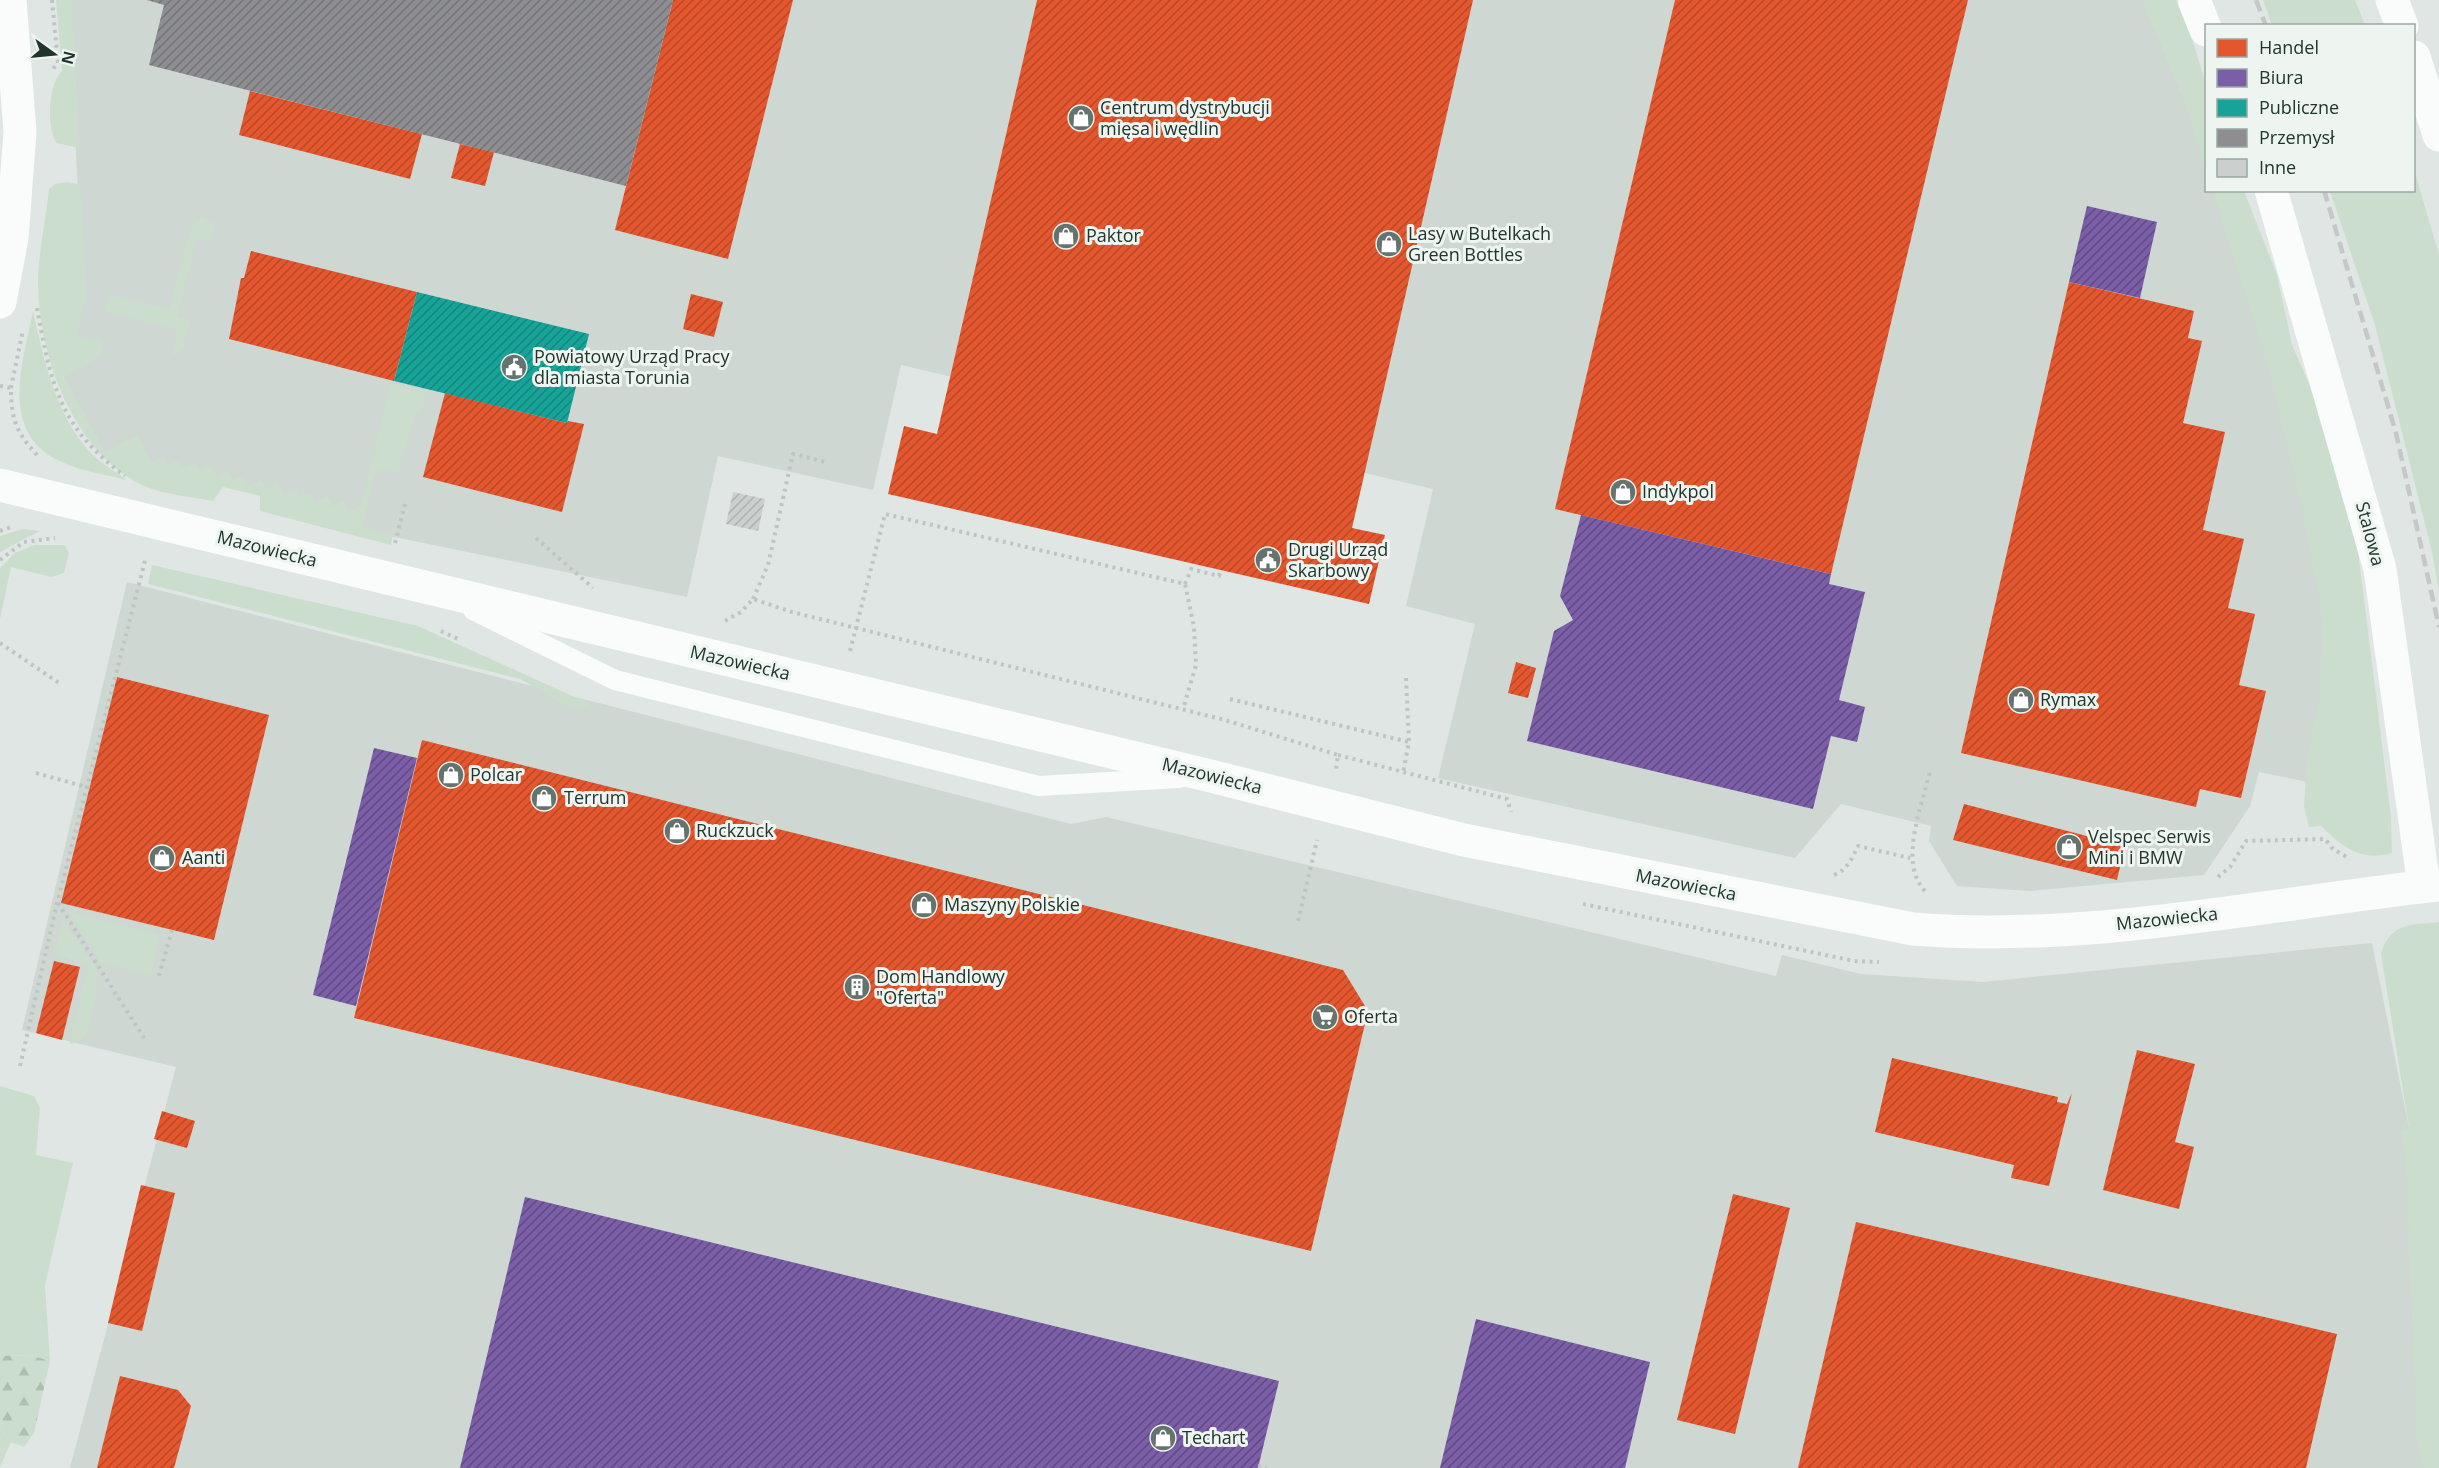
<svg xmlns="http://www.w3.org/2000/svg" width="2439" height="1468" font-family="'Open Sans',sans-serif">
  <defs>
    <pattern id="forest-firs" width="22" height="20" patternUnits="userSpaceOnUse" patternTransform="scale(1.5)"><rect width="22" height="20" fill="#cbdece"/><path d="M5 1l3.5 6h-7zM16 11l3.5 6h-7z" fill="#aebfb1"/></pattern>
    <pattern id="shops-hatch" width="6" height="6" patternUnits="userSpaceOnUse" patternTransform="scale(1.5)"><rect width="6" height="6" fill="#e4572e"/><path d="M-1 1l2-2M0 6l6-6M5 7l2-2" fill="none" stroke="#b84928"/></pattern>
    <pattern id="offices-hatch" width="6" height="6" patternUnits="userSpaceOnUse" patternTransform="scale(1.5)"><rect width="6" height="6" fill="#7b5ea7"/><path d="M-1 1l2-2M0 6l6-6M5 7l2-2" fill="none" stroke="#5f4a81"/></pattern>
    <pattern id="public-hatch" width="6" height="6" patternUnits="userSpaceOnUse" patternTransform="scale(1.5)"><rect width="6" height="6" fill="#17a398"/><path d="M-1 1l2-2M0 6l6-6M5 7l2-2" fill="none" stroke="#14867c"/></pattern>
    <pattern id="industry-hatch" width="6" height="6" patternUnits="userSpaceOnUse" patternTransform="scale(1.5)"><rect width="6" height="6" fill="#8d8d92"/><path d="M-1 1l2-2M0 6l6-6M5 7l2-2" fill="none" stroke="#737478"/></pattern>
    <pattern id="building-hatch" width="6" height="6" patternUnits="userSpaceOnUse" patternTransform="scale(1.5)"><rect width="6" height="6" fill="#cbcfcd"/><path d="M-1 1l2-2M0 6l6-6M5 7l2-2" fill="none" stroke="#aeb2b0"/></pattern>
  </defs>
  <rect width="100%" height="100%" fill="#e0e6e3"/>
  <g fill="#cfd7d2">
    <polygon points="69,0 2148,0 2206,156 2206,190 2218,191 2276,369 2374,817 2317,784 2259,772 2250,806 2204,875 2030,891 1957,886 1929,841 1931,826 1841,804 1795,858 1438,778 1475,624 1406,606 1433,489 901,365 873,490 718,456 687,597 287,515 278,496 100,454 58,379 83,303"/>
    <polygon points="127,582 1071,824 1106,817 1776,976 1782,955 1861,974 1983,982 2372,943 2439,1278 2439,1468 70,1468 176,1067 22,1030"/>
  </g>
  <g fill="#cbdece">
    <path d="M 56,0 L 72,0 L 79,148 L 57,143 C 46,129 48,84 62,71 Z"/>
    <polygon points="2142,0 2180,0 2206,84 2206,170 2185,102"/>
    <polygon points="2263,0 2355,0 2365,25 2272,25"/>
    <polygon points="2414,169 2439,255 2439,591 2432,552 2375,325 2330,191 2414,190"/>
    <path d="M 67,182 L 81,185 L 86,298 L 76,336 L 103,341 L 100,356 L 64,377 L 105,452 L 137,435 L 152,463 L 163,457 L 168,466 L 178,460 L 183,468 L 195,463 L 199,471 L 211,466 L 217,477 L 227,471 L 232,480 L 243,475 L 249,486 L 261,480 L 267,490 L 278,483 L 283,494 L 294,489 L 298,497 L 310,492 L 315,502 L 327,496 L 332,506 L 344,501 L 349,511 L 361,506 L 391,383 L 427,391 L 421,412 L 416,411 L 397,473 L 376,469 L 362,528 L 393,534 L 391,545 L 260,511 L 260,496 L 223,487 L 213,501 C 193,497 160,494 142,485 C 73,451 39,357 38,284 C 38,253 46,220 49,189 L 55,184 Z"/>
    <path d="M 2213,191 L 2244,191 L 2277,275 L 2292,345 L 2320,409 L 2357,543 L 2391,817 L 2392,853 C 2360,862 2343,847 2321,826 L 2309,827 L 2304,807 L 2307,761 L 2320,694 L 2323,620 L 2303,511 L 2268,364 Z"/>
    <polygon points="201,217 215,222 210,242 197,239 177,316 190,321 183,349 172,357 178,329 105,311 110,295 169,310 192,225"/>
    <path d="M 33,311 C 44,358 53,406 84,445 C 95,460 113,470 127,480 C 103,474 73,470 52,457 C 0,426 24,358 33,311 Z"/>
    <polygon points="23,529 40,531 0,552 0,536"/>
    <polygon points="34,545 65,545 69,553 64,573 51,577 11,567 0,619 0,568 15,553"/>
    <polygon points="152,565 418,626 590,704 580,709 569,707 520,679 148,584"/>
    <polygon points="69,912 159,935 151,975 101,962"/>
    <polygon points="63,920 94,965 98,986 87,1034 81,1040 70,1044 88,965 55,955"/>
    <path d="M 2439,922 L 2439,1468 L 2423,1468 L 2417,1439 L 2406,1163 L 2401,1131 L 2409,1128 L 2381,954 C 2390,922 2412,925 2439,922 Z"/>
    <polygon points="0,1086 34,1096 40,1108 36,1155 73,1163 45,1285 50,1361 30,1355 0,1356"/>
    <polygon points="0,1429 11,1442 0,1467"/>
  </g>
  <polygon fill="url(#forest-firs)" points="30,1355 50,1361 34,1433 24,1447 11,1442 0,1429 0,1356"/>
  <g fill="url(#shops-hatch)">
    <polygon points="673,0 793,0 728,259 615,230"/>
    <polygon points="1037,0 1473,0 1352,528 1385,535 1369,604 888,494 904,426 937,434"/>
    <polygon points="1675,0 1968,0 1831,574 1555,509"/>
    <polygon points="250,91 422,134 410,179 239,135"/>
    <polygon points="460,144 494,152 485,186 451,178"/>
    <polygon points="251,251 417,292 394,381 229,339 241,278 244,278"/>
    <polygon points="2069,282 2194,311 2188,338 2202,341 2183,423 2225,432 2203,530 2244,539 2228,608 2255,614 2239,685 2266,691 2241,798 2200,789 2196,807 1961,753"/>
    <polygon points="691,294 723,302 714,337 683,329"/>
    <polygon points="445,393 567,423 568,421 584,424 562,512 423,477"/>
    <polygon points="1516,662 1536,668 1528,698 1508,693"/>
    <polygon points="117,677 269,715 214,940 61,903"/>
    <polygon points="422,740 1343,970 1368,1011 1311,1251 354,1018"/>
    <polygon points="1964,804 2125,846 2117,880 1953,840"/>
    <polygon points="54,961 80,967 62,1040 36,1033"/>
    <polygon points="2137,1050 2195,1064 2175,1142 2194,1147 2179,1209 2103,1190"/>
    <polygon points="1892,1058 2058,1097 2057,1102 2067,1104 2072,1093 2049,1186 2011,1178 2014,1165 1875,1132"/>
    <polygon points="162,1111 195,1121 187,1148 154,1139"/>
    <polygon points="141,1185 175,1193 142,1331 108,1323"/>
    <polygon points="1733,1194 1790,1208 1735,1434 1677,1420"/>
    <polygon points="1856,1222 2337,1334 2306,1468 1798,1468"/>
    <polygon points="120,1376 178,1390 191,1406 174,1468 97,1468"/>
  </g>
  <g fill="url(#offices-hatch)">
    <polygon points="2087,206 2157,222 2140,298 2069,282"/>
    <polygon points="1581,515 1831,574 1829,584 1865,592 1839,700 1865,707 1857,742 1831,736 1813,809 1527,741 1554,631 1573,620 1560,596"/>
    <polygon points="374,748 417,758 356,1006 313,995"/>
    <polygon points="525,1197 1279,1381 1258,1468 460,1468"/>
    <polygon points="1476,1319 1650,1362 1625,1468 1440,1468"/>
  </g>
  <polygon fill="url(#public-hatch)" points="417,292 589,334 567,423 394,381"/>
  <polygon fill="url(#industry-hatch)" points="673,0 626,186 149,65 164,5 147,0"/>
  <polygon fill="url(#building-hatch)" points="733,492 765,499 758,531 726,524"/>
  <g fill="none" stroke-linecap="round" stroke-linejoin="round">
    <g stroke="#bfc5c3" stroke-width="4" stroke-dasharray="3 4.5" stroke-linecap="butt">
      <polyline points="52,0 58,63 52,70"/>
      <path d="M 37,308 C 51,385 60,428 125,476"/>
      <path d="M 0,386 L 11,388 C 11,419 16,432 37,455"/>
      <polyline points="11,388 23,330"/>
      <polyline points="0,531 11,527"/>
      <polyline points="536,538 593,588"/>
      <polyline points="395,543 405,504"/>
      <polyline points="0,560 24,542 55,538"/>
      <polyline points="1185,584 1191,569 1219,576 1221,570"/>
      <polyline points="753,599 768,565 793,454 826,462"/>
      <polyline points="725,621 741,612 753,599 792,612 1225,720 1338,755 1336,769"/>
      <polyline points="441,631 458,639"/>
      <polyline points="0,643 59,683"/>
      <polyline points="850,651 885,514 1185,584 1194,627 1196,665 1183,709"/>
      <polyline points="1406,678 1409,742"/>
      <polyline points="1230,699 1409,742 1403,773"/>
      <polyline points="1338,755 1507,799 1511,812"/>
      <polyline points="36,773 90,788"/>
      <path d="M 1834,875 C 1847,870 1852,859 1858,846 L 1910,858"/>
      <polyline points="2218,877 2230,867 2246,841 2325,839 2333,849 2350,859"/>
      <path d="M 1925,891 C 1898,863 1922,806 1930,771"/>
      <polyline points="58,903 144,1038"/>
      <polyline points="1583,904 1854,961 1879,962"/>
      <polyline points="1298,921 1317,840"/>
      <polyline points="159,976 172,930"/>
      <polyline points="20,1066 57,903 146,557"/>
      <polyline points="1258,1466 1267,1468"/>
    </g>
    <polyline stroke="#fafbfb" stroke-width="20" points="473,610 615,680 1039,786 1179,778"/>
    <g stroke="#fafbfb" stroke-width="33">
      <polyline points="2194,0 2206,30"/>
      <polyline points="2271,190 2380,569 2424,886"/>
      <polyline points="0,302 12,238 20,132 10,0"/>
    </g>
    <g stroke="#fafbfb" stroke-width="33">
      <polyline points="2392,0 2402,26"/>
      <polyline points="2414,57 2439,135"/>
      <path d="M 0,485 L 1211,776 L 1464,840 L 1913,929 C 2089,943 2265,904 2439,885"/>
    </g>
    <g stroke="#c6c8c7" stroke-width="4.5" stroke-dasharray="12 6" stroke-linecap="butt">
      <polyline points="2256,0 2266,26"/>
      <polyline points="2324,190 2396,433 2439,627"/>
    </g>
  </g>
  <defs>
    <symbol id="shop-disc" viewBox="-11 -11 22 22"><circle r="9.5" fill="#64736d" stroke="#eef5f0"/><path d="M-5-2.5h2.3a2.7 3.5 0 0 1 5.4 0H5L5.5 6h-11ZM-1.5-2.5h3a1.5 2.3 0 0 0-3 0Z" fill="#fff"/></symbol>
    <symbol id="civic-disc" viewBox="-11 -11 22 22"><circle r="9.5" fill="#64736d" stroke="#eef5f0"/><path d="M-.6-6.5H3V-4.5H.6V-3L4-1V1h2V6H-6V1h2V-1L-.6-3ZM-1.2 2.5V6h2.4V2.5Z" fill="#fff"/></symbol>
    <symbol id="building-disc" viewBox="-11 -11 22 22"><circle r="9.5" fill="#64736d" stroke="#eef5f0"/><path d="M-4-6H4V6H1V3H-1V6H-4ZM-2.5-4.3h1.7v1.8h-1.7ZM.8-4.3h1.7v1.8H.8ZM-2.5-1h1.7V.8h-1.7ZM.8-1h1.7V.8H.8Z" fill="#fff"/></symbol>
    <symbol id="supermarket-disc" viewBox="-11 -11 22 22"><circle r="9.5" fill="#64736d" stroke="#eef5f0"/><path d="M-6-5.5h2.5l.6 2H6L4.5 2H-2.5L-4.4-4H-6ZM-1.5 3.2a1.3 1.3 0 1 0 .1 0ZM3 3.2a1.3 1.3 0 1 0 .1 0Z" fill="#fff"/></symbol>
  </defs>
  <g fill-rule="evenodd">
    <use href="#shop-disc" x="1066" y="103" width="30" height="30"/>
    <use href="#shop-disc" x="1051" y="221" width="30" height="30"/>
    <use href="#shop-disc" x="1374" y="229" width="30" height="30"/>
    <use href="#civic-disc" x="499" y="352" width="30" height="30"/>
    <use href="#shop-disc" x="1608" y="477" width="30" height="30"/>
    <use href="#civic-disc" x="1253" y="545" width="30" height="30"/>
    <use href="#shop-disc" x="2006" y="685" width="30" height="30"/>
    <use href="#shop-disc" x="436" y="760" width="30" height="30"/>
    <use href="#shop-disc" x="529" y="783" width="30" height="30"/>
    <use href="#shop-disc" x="662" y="816" width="30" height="30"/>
    <use href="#shop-disc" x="2054" y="832" width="30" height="30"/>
    <use href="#shop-disc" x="147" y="843" width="30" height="30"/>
    <use href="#shop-disc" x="909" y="890" width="30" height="30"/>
    <use href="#building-disc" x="842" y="972" width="30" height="30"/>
    <use href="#supermarket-disc" x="1310" y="1002" width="30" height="30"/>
    <use href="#shop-disc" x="1148" y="1423" width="30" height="30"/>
  </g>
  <g text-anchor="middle" stroke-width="6" stroke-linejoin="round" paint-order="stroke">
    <g font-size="18" fill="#21352d" stroke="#eef5f0" text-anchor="start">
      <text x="1100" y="114">Centrum dystrybucji<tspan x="1100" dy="21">mięsa i wędlin</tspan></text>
      <text x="1408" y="240">Lasy w Butelkach<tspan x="1408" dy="21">Green Bottles</tspan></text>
      <text x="1086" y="242">Paktor</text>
      <text x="534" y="363">Powiatowy Urząd Pracy<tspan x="534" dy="21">dla miasta Torunia</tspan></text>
      <text x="1642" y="498">Indykpol</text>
      <text x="1288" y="556">Drugi Urząd<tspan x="1288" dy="21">Skarbowy</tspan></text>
      <text x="2040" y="706">Rymax</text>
      <text x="470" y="781">Polcar</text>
      <text x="564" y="804">Terrum</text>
      <text x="696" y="837">Ruckzuck</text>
      <text x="2088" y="843">Velspec Serwis<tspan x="2088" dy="21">Mini i BMW</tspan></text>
      <text x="182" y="864">Aanti</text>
      <text x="944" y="911">Maszyny Polskie</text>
      <text x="876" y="983">Dom Handlowy<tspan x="876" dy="21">"Oferta"</tspan></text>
      <text x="1344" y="1023">Oferta</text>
      <text x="1182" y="1444">Techart</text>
    </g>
    <g font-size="18" fill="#21352d" stroke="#eef5f0">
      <text transform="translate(2370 534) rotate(75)" y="6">Stalowa</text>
      <text transform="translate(267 549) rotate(14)" y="6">Mazowiecka</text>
      <text transform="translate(740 663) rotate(13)" y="6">Mazowiecka</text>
      <text transform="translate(1212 776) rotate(14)" y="6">Mazowiecka</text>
      <text transform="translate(1686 885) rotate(11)" y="6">Mazowiecka</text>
      <text transform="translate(2167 919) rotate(-6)" y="6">Mazowiecka</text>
    </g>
  </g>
  <rect x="2205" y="24" width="210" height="168" fill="#eef5f0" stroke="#9ca8a2" stroke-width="1.5"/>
  <rect x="2217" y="39" width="30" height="18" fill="#e4572e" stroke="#9ca8a2" stroke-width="1.5"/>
  <text x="2259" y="54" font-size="18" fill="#21352d">Handel</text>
  <rect x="2217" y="69" width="30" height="18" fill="#7b5ea7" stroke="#9ca8a2" stroke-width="1.5"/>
  <text x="2259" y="84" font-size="18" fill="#21352d">Biura</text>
  <rect x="2217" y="99" width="30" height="18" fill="#17a398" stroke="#9ca8a2" stroke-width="1.5"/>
  <text x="2259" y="114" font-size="18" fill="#21352d">Publiczne</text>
  <rect x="2217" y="129" width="30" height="18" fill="#8d8d92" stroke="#9ca8a2" stroke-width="1.5"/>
  <text x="2259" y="144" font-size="18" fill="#21352d">Przemysł</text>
  <rect x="2217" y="159" width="30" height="18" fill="#cbcfcd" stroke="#9ca8a2" stroke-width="1.5"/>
  <text x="2259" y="174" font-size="18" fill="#21352d">Inne</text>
  <g transform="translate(54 54) rotate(105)" stroke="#eef5f0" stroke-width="4.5" paint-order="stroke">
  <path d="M0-4.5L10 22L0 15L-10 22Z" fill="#21352d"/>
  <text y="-9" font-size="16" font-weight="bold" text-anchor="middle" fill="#21352d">N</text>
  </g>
</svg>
